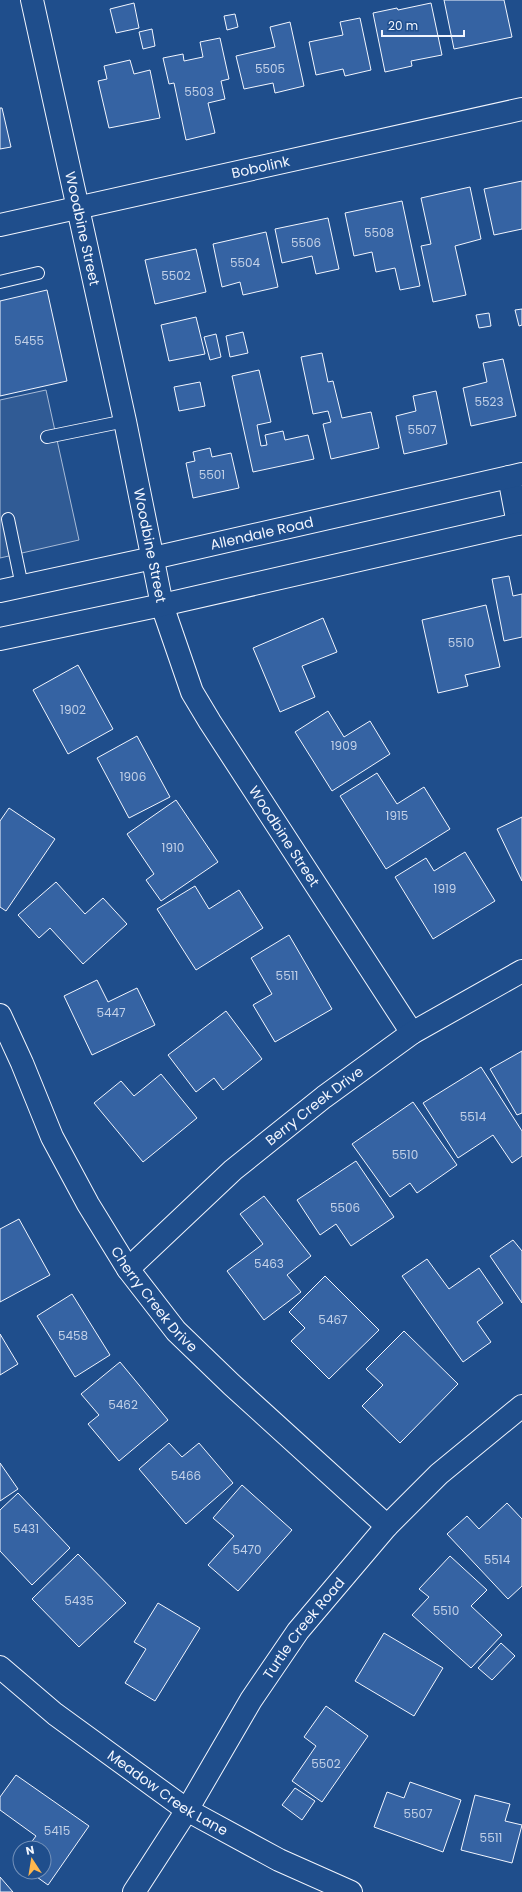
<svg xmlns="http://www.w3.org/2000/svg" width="522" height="1892" font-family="Poppins,sans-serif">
  <rect width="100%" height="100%" fill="#1f4e8c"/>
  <polygon fill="#305b95" stroke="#a8bbd7" points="46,390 79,540 0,558 0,400"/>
  <g fill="#3563a3" stroke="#f2f6ff">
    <polygon points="444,0 504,0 512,37 454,49"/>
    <polygon points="134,3 139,28 116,33 110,9"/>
    <polygon points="431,3 442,55 411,61 412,66 385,72 373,13 397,8 398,10"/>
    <polygon points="235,14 238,27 227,30 224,16"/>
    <polygon points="360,18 371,70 345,76 343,69 316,75 309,42 343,35 340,22"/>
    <polygon points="290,22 304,86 275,93 273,83 244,89 236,56 275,47 270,27"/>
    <polygon points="152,29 155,46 143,49 139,32"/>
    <polygon points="220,38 229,79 221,81 225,99 208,103 215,133 186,140 174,83 169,84 163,58 183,54 184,61 203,57 200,42"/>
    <polygon points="130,60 134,74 150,70 160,118 109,128 98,81 107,79 104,66"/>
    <polygon points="0,108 2,108 11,147 0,149"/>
    <polygon points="522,181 522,229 494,235 484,189"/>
    <polygon points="470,187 481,239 455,246 466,295 433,302 421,246 431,244 421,198"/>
    <polygon points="402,201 420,286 400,290 395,268 376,272 372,252 354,256 345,213"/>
    <polygon points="328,218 339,269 316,274 312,256 282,263 275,229"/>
    <polygon points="266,232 278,287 243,295 240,282 222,287 213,244"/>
    <polygon points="196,249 206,292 155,304 145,260"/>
    <polygon points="47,290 67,381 0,396 0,301"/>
    <polygon points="522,309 522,325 519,326 515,310"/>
    <polygon points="489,313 491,326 479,328 476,315"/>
    <polygon points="196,317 205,354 169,361 161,325"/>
    <polygon points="243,332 248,353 230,357 226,336"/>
    <polygon points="216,334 221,357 210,360 204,337"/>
    <polygon points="322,353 328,382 333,381 342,418 371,412 379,448 331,459 323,424 331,422 328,411 313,414 301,357"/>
    <polygon points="503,359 516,416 471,426 463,388 487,382 483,363"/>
    <polygon points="259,370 271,422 257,425 261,446 267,445 265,435 283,431 285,440 308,435 314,459 253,472 232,376"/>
    <polygon points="200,382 205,406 179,411 174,387"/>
    <polygon points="436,391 447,444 404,454 396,416 416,411 413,396"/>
    <polygon points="210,448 212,457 231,453 239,488 193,498 186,463 195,461 193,452"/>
    <polygon points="509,576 513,596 522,594 522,637 504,641 492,579"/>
    <polygon points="486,605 500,667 465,675 468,686 438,693 422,620"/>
    <polygon points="323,618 337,652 302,666 315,697 280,712 253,648"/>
    <polygon points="78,665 113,729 68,754 33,690"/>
    <polygon points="328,711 344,737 370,721 390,754 332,791 295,732"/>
    <polygon points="137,736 170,797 129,818 97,758"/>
    <polygon points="377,773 397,804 424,787 450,829 386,869 340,796"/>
    <polygon points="176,800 218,862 161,901 146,880 154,874 127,834"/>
    <polygon points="9,808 55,839 6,911 0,907 0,821"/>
    <polygon points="522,817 522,881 497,829"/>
    <polygon points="465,852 495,901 433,939 395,877 426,858 434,871"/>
    <polygon points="56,882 85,914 103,898 127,924 83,964 50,928 39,938 18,915"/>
    <polygon points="195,886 209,909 239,890 263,928 196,970 157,909"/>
    <polygon points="289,935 332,1009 275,1042 253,1005 272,994 251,958"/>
    <polygon points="97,980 108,1002 137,988 155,1025 92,1055 64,996"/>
    <polygon points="226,1011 262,1059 223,1090 214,1078 196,1092 168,1055"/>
    <polygon points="522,1051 522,1113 517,1115 490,1069"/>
    <polygon points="481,1067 522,1131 522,1156 512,1163 493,1135 458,1158 423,1103"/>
    <polygon points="161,1074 197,1118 143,1162 94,1103 121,1081 134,1096"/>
    <polygon points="413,1102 457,1165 417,1193 410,1183 390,1197 352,1144"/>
    <polygon points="356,1161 394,1217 351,1246 336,1224 320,1235 297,1200"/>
    <polygon points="264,1196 311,1256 287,1275 301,1292 264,1320 227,1271 263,1244 240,1214"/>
    <polygon points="19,1219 50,1275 0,1302 0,1229"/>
    <polygon points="513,1240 522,1251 522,1303 490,1256"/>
    <polygon points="427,1259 449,1289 479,1268 503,1303 477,1322 491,1342 463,1362 402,1276"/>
    <polygon points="325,1276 379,1330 329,1379 291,1341 305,1328 289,1312"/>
    <polygon points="72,1294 110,1355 75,1377 37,1316"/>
    <polygon points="404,1331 458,1384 400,1443 362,1406 383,1385 366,1369"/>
    <polygon points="0,1334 18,1364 0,1375"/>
    <polygon points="120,1362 168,1420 119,1461 88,1424 99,1415 81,1394"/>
    <polygon points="169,1443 182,1457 199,1443 233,1483 186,1524 139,1469"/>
    <polygon points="0,1463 18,1489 0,1501"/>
    <polygon points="242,1485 292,1530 238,1591 208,1565 234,1536 213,1518"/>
    <polygon points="18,1493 70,1548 32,1585 0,1551 0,1510"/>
    <polygon points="507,1503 522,1519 522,1586 508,1599 447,1534 467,1516 479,1529"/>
    <polygon points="78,1554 126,1603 79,1647 32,1599"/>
    <polygon points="450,1556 487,1590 471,1606 502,1635 471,1668 412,1615 429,1597 419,1589"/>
    <polygon points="158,1603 200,1628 155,1701 125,1683 146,1649 134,1642"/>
    <polygon points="384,1633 443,1668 414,1716 355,1681"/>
    <polygon points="501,1643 515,1656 492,1680 478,1668"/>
    <polygon points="326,1706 368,1736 322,1802 292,1781 316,1746 304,1737"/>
    <polygon points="16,1775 89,1826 48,1885 30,1872 44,1872 44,1848 27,1848 36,1836 0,1810 0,1797"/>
    <polygon points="410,1782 461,1800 443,1852 374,1827 387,1792 404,1798"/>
    <polygon points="295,1788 315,1801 302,1820 282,1805"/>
    <polygon points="475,1795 510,1804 505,1821 522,1825 512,1863 461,1850"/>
    <polygon points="0,1877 13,1892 0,1892"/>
  </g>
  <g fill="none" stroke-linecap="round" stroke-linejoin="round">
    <defs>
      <g id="service">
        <polyline points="0,282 38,273"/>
        <polyline points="47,437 125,421"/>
        <polyline points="8,519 22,586"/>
      </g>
      <g id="minor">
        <path id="s1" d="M 32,0 L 125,421 L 162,605 L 192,692 L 210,722 L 412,1033"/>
        <path id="s2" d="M 0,225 L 522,109"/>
        <path id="s3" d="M 0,1015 L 22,1063 L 52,1137 L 88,1204 L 128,1269 L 176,1331 L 232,1385 L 387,1526"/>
        <path id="s4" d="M 128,1269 L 233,1170 L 324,1097 L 412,1033 L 522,971"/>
        <path id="s5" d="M 0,1667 L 55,1714 L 187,1810 L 279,1860 L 351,1892"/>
        <path id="s6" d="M 134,1892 L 187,1810 L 251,1700 L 298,1631 L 387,1526 L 439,1474 L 522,1406"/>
      </g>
      <g id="secondary">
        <polyline points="509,477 518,524"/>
        <path id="s7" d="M 0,591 L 153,558 L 522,474"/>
        <polyline points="0,639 162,605 522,523"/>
      </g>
    </defs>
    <use href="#service" stroke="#f2f6ff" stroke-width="14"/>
    <use href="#minor" stroke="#f2f6ff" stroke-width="24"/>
    <use href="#secondary" stroke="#f2f6ff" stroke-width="24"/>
    <use href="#service" stroke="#1f4e8c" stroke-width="12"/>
    <use href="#minor" stroke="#1f4e8c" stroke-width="22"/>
    <use href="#secondary" stroke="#1f4e8c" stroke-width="22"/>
  </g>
  <g text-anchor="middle" stroke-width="3" stroke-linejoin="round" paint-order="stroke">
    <g font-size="12" fill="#c3d1e8">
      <text x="270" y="73">5505</text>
      <text x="199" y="96">5503</text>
      <text x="379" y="237">5508</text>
      <text x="306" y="247">5506</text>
      <text x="245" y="267">5504</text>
      <text x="176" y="280">5502</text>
      <text x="29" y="345">5455</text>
      <text x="489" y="406">5523</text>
      <text x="422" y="434">5507</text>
      <text x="212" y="479">5501</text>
      <text x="461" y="647">5510</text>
      <text x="73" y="714">1902</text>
      <text x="344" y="750">1909</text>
      <text x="133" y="781">1906</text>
      <text x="397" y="820">1915</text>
      <text x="173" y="852">1910</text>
      <text x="445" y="893">1919</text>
      <text x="287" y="980">5511</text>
      <text x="111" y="1017">5447</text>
      <text x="473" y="1121">5514</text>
      <text x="405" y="1159">5510</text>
      <text x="345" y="1212">5506</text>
      <text x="269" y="1268">5463</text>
      <text x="333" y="1324">5467</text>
      <text x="73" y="1340">5458</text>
      <text x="123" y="1409">5462</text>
      <text x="186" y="1480">5466</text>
      <text x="26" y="1533">5431</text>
      <text x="247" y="1554">5470</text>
      <text x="497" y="1564">5514</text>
      <text x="79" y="1605">5435</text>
      <text x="446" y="1615">5510</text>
      <text x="326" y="1768">5502</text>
      <text x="418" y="1818">5507</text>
      <text x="57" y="1835">5415</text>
      <text x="491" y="1842">5511</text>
    </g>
    <g font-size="14" fill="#f2f6ff" stroke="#1f4e8c">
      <text dy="5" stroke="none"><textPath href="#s2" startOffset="267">Bobolink</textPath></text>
      <text dy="5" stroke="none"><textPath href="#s1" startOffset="234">Woodbine Street</textPath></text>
      <text dy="5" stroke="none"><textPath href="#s7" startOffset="268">Allendale Road</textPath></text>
      <text dy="5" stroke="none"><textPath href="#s1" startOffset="558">Woodbine Street</textPath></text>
      <text dy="5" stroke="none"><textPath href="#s1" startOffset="882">Woodbine Street</textPath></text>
      <text dy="5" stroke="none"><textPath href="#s4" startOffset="248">Berry Creek Drive</textPath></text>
      <text dy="5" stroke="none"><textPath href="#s3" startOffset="325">Cherry Creek Drive</textPath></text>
      <text dy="5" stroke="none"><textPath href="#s6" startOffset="314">Turtle Creek Road</textPath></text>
      <text dy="5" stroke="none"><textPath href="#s5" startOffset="210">Meadow Creek Lane</textPath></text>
    </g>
  </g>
  <g transform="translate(32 1860) rotate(348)"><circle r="19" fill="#1f4e8c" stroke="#7391ba"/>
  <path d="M0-3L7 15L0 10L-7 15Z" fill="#ffb74d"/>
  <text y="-6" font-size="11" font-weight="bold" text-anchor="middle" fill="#f2f6ff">N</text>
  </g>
  <path d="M382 30v6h82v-6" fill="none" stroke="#f2f6ff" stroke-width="2"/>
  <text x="388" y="30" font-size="12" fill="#f2f6ff" stroke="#1f4e8c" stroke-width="3" paint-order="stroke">20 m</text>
</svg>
